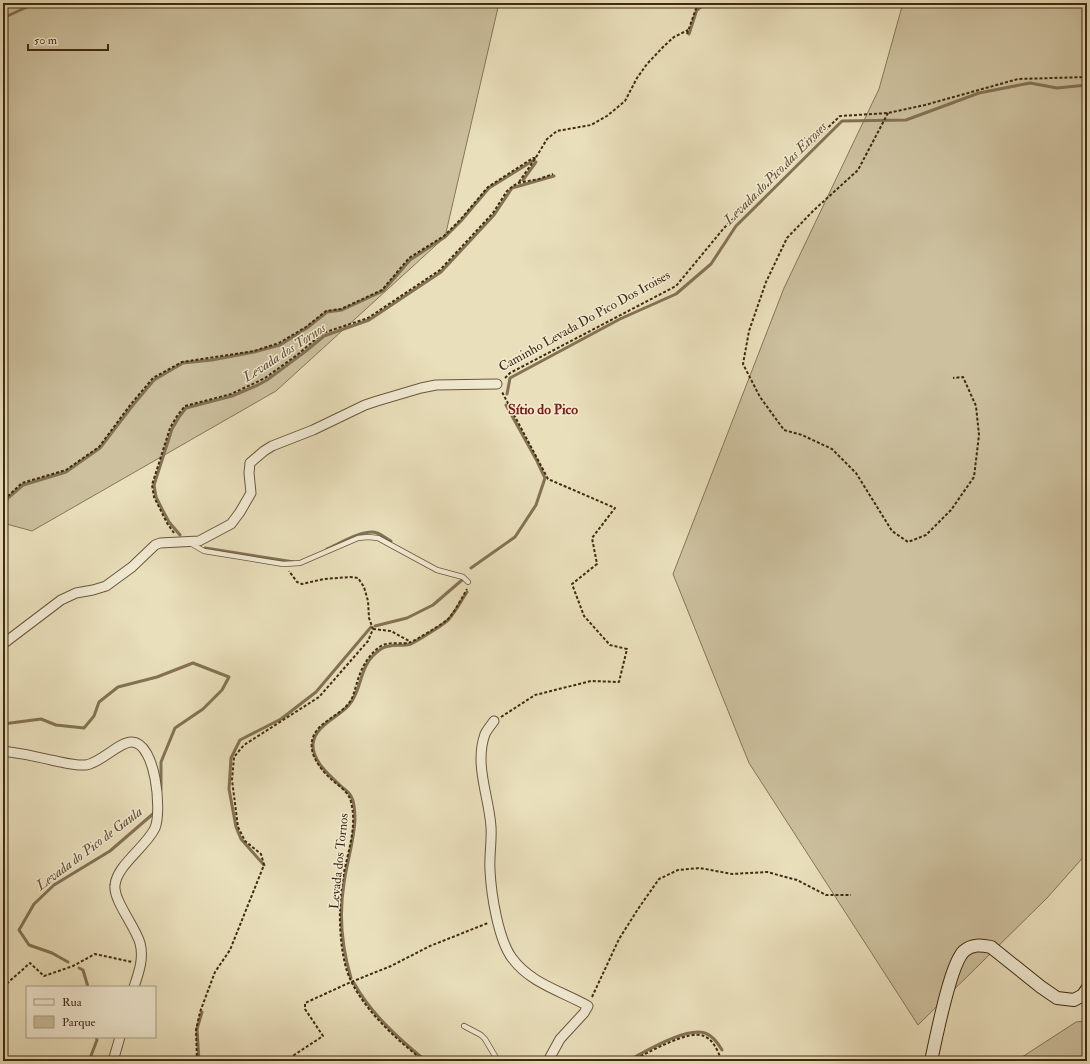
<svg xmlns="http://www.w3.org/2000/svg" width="1090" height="1064" font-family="'IM FELL Double Pica',serif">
  <rect width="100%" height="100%" fill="#e9dfbb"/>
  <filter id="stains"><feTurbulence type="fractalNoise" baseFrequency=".005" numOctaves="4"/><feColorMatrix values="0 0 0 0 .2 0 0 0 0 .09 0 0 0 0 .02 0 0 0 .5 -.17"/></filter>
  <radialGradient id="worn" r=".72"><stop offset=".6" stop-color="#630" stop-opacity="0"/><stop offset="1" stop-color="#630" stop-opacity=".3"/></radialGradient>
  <g fill="#ccc09e" stroke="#867657">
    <polygon points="3,3 499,3 445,237 276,391 32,531 3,523"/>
    <polygon points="903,3 1087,3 1087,853 1047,898 918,1025 749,763 673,574 784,288 879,89"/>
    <polygon points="1087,1021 1087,1061 1016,1061 1076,1022"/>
  </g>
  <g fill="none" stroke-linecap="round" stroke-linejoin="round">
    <g stroke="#837254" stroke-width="3">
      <polyline points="697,10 706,3"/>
      <polyline points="3,18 36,3"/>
      <polyline points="689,34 699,3"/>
      <polyline points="523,180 536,162"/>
      <polyline points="507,394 510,378 620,319 676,294 711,264 736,226 842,121 906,120 979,93 1030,83 1057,88 1087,85"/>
      <polyline points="3,509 8,498 23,485 66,472 100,448 133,405 154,380 183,363 212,360 254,352 280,345 307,328 327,312 342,310 383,291 410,260 445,237 461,221 489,188 534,160"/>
      <polyline points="180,535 169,522 162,509 156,497 154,485 172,429 179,417 186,408 232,396 258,385 267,380 306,351 324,336 369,320 441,272 494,215 512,188 554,176"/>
      <polyline points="205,548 294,562"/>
      <path d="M 327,549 C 339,544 365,528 377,533 C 382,535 387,539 391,541"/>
      <polyline points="471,568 515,537 536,505 545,478 537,461 506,405"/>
      <polyline points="375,626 407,618 433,605 462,580"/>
      <polyline points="3,724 41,719 56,725 84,728 94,716 99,702 118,687 157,677 193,663 229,677 222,690 203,709 175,728 161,762 161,789"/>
      <polyline points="264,865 241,839 236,827 229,789 231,758 240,740 281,719 316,692 371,627"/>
      <polyline points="68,962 52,953 29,945 19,930 34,904 54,885 110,851 154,813"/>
      <polyline points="79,968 83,970 88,987"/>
      <path d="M 351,978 C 342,948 339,914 344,883 C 347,862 354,841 355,820 C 355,813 355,803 351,796 C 349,792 344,789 341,786 C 330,776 312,761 313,744 C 315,725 338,718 349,705 C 364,688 357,665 381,649 C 390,643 402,647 411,644 C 417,641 445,624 449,619 C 456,611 461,601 467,592"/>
      <path d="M 354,983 C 371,1014 399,1039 426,1061"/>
      <polyline points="89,1061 97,1040 96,1037"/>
      <polyline points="199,1061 197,1029 202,1012"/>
      <path d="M 627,1061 C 645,1052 685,1027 705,1033 C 713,1036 718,1043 722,1050"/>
    </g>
    <defs>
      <g id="lane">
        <polyline points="190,543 204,551 283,564 300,563 358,538 368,537 378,538 437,570 463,577 468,582"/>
        <polyline points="464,1026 481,1035 485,1039 498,1061"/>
      </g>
      <g id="street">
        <polyline points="3,644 61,600 76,593 93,590 106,586 132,567 155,545 160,543 199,541 231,524 240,512 251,493 249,473 250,463 264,451 272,446 313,430 365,405 377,401 421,388 436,385 497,384"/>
        <path d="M 494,721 C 491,725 487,730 485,734 C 474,765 489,796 491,827 C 492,841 489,856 490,870 C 491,893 498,939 512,958 C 530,983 561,991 588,1006 L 584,1013 L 560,1039 L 548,1061"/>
        <path d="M 3,751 C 19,753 35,756 51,760 C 62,762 74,766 86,765 C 101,763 120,741 132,742 C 156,743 162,811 155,828 C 146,847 117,865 115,885 C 113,900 135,926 140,943 C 144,958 139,972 134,987"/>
        <polyline points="113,1061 120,1037"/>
      </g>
      <path id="secondary" d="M 931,1061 C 936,1039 950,964 964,951 C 972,944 981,945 991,947 L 1041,987 L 1057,998 L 1074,1000 L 1083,995 L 1087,989"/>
    </defs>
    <use href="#lane" stroke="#6a583b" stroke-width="6"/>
    <use href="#street" stroke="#6a583b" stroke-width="11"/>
    <use href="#secondary" stroke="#402b10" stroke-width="14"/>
    <g stroke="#402b10" stroke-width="2" stroke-dasharray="3 2" stroke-linecap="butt">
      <polyline points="687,34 698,3"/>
      <polyline points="888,113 858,170 813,211 787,238 766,282 749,331 743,364 760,397 784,430 802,435 832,449 856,473 892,531 908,542 926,535 951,510 974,477 979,435 976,406 963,377 953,378"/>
      <polyline points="519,182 535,159 547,139 557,131 591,125 607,116 625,101 637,78 647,64 664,46 674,37 688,30"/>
      <polyline points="505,378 510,373 676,286 724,228 840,116 888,113 925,105 1018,79 1087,77"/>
      <polyline points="3,505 7,497 22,483 66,470 99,447 131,404 153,378 182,362 254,351 279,343 306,327 326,311 341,309 382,290 409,258 444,236 460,220 488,187 533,158 536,158"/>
      <polyline points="174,533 167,523 154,497 152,485 170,428 177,416 185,406 231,394 257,382 265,378 297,355 323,333 368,318 440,270 493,213 507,191 513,186 518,183 539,179 553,174"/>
      <polyline points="373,629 391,631 409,641"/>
      <polyline points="501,717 535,695 591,681 619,682 627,649 610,645 584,616 572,584 597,564 592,538 615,508 548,479 502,392"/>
      <polyline points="3,987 30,963 44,976 73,966 95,954 132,962"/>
      <polyline points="592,997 619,939 638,909 659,879 678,870 700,868 732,874 767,872 797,880 826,895 851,895"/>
      <polyline points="197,1061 196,1030 200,1012 215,972 230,950 264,865 261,854 245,841 238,827 232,780 234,757 244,745 319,697 368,641 373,629 369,618 368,601 364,587 358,578 350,577 324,579 302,584 297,582 289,571"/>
      <polyline points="285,1061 323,1036 305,1009 305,1003 351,982 391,966 430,946 488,923"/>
      <path d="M 424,1061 C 397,1040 366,1012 351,981 C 339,957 338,909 342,883 C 346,856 358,829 351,802 C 349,792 339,786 332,780 C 319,768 305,750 315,733 C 323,720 340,715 349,703 C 353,698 354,692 356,686 C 360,671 367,655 381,646 C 390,641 402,645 411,642 C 416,640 444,623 447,620 C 453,615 463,596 467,589"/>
      <path d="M 632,1061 C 647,1053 689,1029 704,1036 C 714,1040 718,1052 722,1061"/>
    </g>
    <use href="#lane" stroke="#f1ead3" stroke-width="4.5"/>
    <use href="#street" stroke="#f1ead3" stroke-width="9"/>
    <use href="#secondary" stroke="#f1ead3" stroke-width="12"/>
  </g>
  <g text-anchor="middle" stroke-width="3" stroke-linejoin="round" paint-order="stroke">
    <g font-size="13" fill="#402b10" stroke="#f1ead3">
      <text transform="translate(584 320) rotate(-29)" y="5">Caminho Levada Do Pico Dos Iroises</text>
      <text transform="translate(338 861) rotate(-84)" y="5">Levada dos Tornos</text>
    </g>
    <g font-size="14" font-style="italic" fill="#624f32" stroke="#f1ead3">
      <text transform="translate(775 173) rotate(-45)" y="5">Levada do Pico das Eiroses</text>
      <text transform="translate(284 352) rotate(-33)" y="5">Levada dos Tornos</text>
      <text transform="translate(89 848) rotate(-37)" y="5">Levada do Pico de Gaula</text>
    </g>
    <g font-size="14" font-weight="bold" fill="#7a1f14" stroke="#f1ead3">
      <text x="543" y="414">Sítio do Pico</text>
    </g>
  </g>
  <rect width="1090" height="1064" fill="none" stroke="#e9dfbb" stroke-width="16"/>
  <rect x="4" y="4" width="1082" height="1056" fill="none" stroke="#402b10" stroke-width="2"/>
  <rect x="8" y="8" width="1074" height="1048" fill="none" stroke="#402b10"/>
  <rect x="26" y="986" width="130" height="52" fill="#f1ead3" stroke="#aa9e85"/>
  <rect x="34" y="999" width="20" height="6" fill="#f1ead3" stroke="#aa9e85"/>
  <text x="62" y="1006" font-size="12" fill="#402b10">Rua</text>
  <rect x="34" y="1016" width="20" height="12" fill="#ccc09e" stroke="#aa9e85"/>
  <text x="62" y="1026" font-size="12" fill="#402b10">Parque</text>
  <path d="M28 44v6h80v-6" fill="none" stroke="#402b10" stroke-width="2"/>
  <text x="34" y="44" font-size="12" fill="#402b10" stroke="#f1ead3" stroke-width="3" paint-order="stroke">50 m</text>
  <rect width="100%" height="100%" filter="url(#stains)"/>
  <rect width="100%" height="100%" fill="url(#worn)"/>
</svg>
